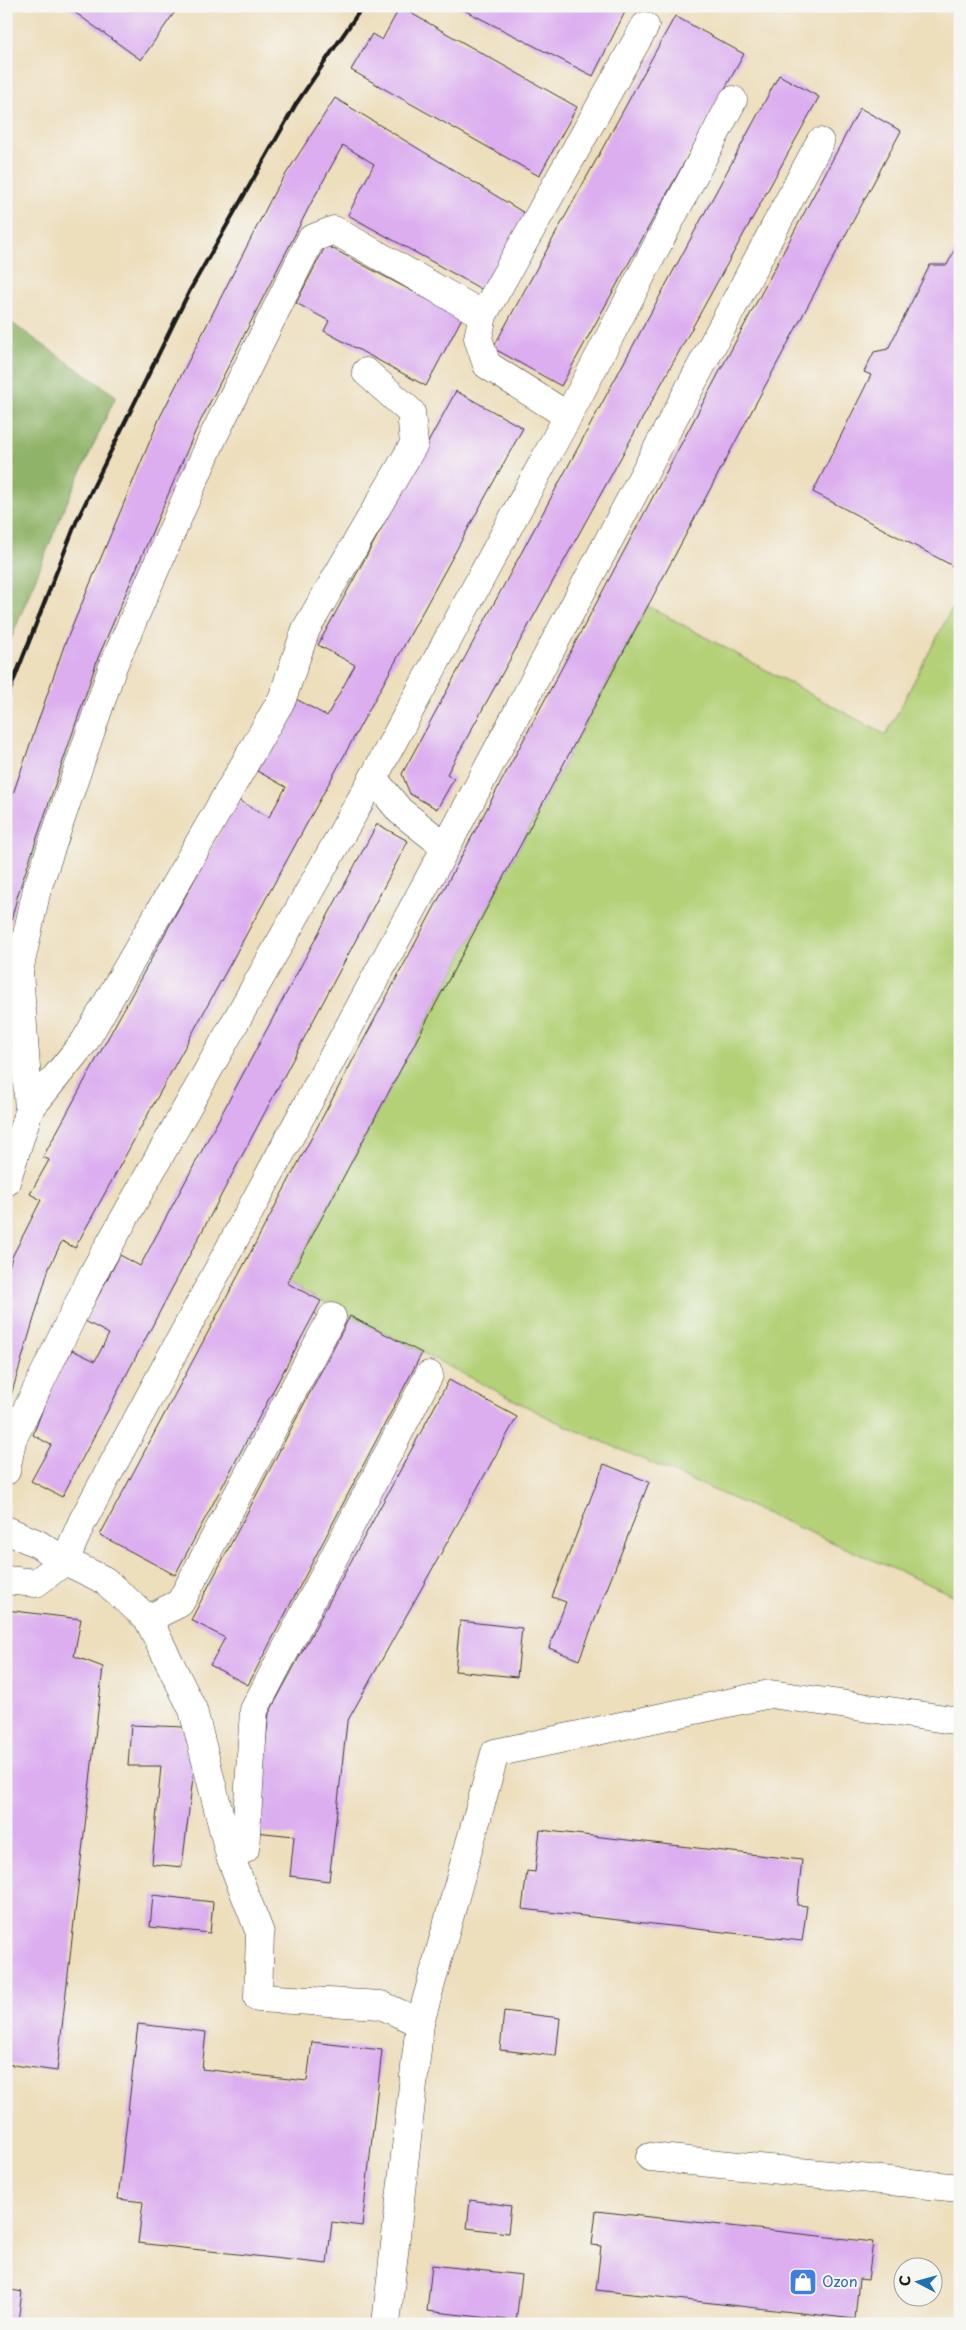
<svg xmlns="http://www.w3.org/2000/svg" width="966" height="2330" font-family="'Playpen Sans',sans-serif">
  <rect width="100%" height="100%" fill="#f6f6f2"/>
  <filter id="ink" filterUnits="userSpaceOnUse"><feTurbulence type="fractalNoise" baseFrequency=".02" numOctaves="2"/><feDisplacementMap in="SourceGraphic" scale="10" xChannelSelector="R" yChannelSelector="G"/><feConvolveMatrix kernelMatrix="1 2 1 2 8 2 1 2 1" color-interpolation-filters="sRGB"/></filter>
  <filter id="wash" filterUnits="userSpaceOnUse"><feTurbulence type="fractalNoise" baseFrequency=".0096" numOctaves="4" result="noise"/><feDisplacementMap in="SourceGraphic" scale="20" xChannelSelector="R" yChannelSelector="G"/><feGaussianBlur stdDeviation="1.12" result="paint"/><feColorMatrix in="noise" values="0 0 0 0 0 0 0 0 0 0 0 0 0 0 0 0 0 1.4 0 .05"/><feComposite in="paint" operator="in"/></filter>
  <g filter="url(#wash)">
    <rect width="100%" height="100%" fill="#eddebc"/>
    <polygon fill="#b4d178" stroke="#68764a" points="960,593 960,1598 553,1420 287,1283 648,606 886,735"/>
    <polygon fill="#8fb368" stroke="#566842" points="6,319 116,396 63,511 6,651"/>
    <g id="blocks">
      <g fill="#dcaef0">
        <polygon points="66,6 179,6 141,60"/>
        <polygon points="456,6 628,6 593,76"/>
        <polygon points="400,7 577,107 539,176 351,70 372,34 382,40"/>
        <polygon points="675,16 744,54 561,386 493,348"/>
        <polygon points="779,75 819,97 447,774 454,779 437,809 410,794 402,774"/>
        <polygon points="335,98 526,214 483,290 348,215 374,164 343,145 310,205 195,432 98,658 18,894 6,940 6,814 64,646 160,417 275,191"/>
        <polygon points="860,108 901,131 287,1283 321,1301 175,1575 100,1535"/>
        <polygon points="960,239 960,552 953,566 813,492 871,375 864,372 874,352 888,349 930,265 947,265"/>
        <polygon points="326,245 462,318 426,386 324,331 329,321 296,303"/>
        <polygon points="456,391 523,428 75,1248 62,1241 49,1268 6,1412 6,1277 12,1257 41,1200 30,1194 49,1160 43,1157 238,800 269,817 286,787 257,771 296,699 327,716 355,665 318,645"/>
        <polygon points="377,824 408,841 62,1497 31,1481 51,1445 33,1435 50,1390 72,1350 95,1361 109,1334 85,1321 120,1255 140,1266"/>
        <polygon points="6,1023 13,1024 7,1049 6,1049"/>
        <polygon points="350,1316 422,1353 248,1685 210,1665 225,1638 191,1620"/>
        <polygon points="449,1380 517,1417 347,1722 329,1881 290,1876 294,1836 255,1832 269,1713"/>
        <polygon points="604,1464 649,1482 579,1660 549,1648 566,1602 552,1597"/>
        <polygon points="6,1610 81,1619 74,1656 103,1667 57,2071 6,2064"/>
        <polygon points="460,1621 522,1628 517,1677 455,1671"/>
        <polygon points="131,1725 185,1727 194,1769 182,1867 152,1864 161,1766 128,1766"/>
        <polygon points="540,1830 802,1860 797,1905 807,1906 802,1941 522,1909 527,1871 535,1872"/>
        <polygon points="153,1895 213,1902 210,1933 150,1927"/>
        <polygon points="504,2011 560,2018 556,2056 500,2050"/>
        <polygon points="138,2024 206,2032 202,2069 307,2081 312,2042 382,2050 362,2226 332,2222 327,2264 138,2243 143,2202 118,2199"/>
        <polygon points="470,2200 511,2206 508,2233 467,2228"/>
        <polygon points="596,2211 873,2242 868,2280 859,2279 855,2319 596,2290 601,2246 592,2245"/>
        <polygon points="432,2265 522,2275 516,2321 427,2311"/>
        <polygon points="6,2289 22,2292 18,2321 6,2320"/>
      </g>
    </g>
  </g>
  <g filter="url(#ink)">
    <use href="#blocks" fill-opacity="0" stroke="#3b3934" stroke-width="1"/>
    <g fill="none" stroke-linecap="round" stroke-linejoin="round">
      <defs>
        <g id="minor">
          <polyline points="568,416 487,365 478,338 483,315 645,26"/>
          <polyline points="373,778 400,811 446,847"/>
          <polyline points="29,1110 85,1041 282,699 306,629 414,444 411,412 366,372"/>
          <polyline points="6,1182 29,1110 19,971 37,889 113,666 213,437 311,239 334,230 483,315"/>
          <polyline points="6,1471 12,1440 94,1272 376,773 568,416 733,100"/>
          <polyline points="6,1530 38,1544 65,1561 104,1580 148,1619 193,1710 230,1856 260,1933 258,1998 381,2005 420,2023"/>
          <polyline points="6,1580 36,1583 65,1561 82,1522 446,847 820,142"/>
          <polyline points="148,1619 180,1603 332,1317"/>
          <polyline points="230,1856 245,1849 254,1710 429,1375"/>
          <polyline points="650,2157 960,2188"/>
          <polyline points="386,2324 420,2023 495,1753 770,1694 960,1721"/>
        </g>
      </defs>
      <use href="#minor" stroke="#3b3934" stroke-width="29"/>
      <use href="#minor" stroke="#fff" stroke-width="28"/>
      <polyline stroke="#1c1c1c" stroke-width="4" points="6,700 77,520 190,290 296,104 363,6"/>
    </g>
  </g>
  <defs>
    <symbol id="shop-square" viewBox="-11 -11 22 22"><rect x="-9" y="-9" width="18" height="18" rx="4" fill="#3f7fe0" stroke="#f6f6f2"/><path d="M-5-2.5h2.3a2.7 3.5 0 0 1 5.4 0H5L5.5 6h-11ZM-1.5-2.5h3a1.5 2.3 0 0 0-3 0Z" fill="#fff"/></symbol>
  </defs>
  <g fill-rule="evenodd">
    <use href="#shop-square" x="787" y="2266" width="32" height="32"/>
  </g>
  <g text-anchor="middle" stroke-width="4" stroke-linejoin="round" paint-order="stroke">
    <g font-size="15" fill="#366cbe" stroke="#f6f6f2" text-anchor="start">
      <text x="822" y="2287">Ozon</text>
    </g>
  </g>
  <rect width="966" height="2330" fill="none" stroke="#f6f6f2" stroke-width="25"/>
  <g transform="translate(918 2282) rotate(276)"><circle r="24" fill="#f6f6f2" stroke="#9f9f9c"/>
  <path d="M0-4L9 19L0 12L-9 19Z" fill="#1f6fb2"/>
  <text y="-8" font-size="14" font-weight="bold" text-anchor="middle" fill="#1c1c1c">С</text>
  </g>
</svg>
